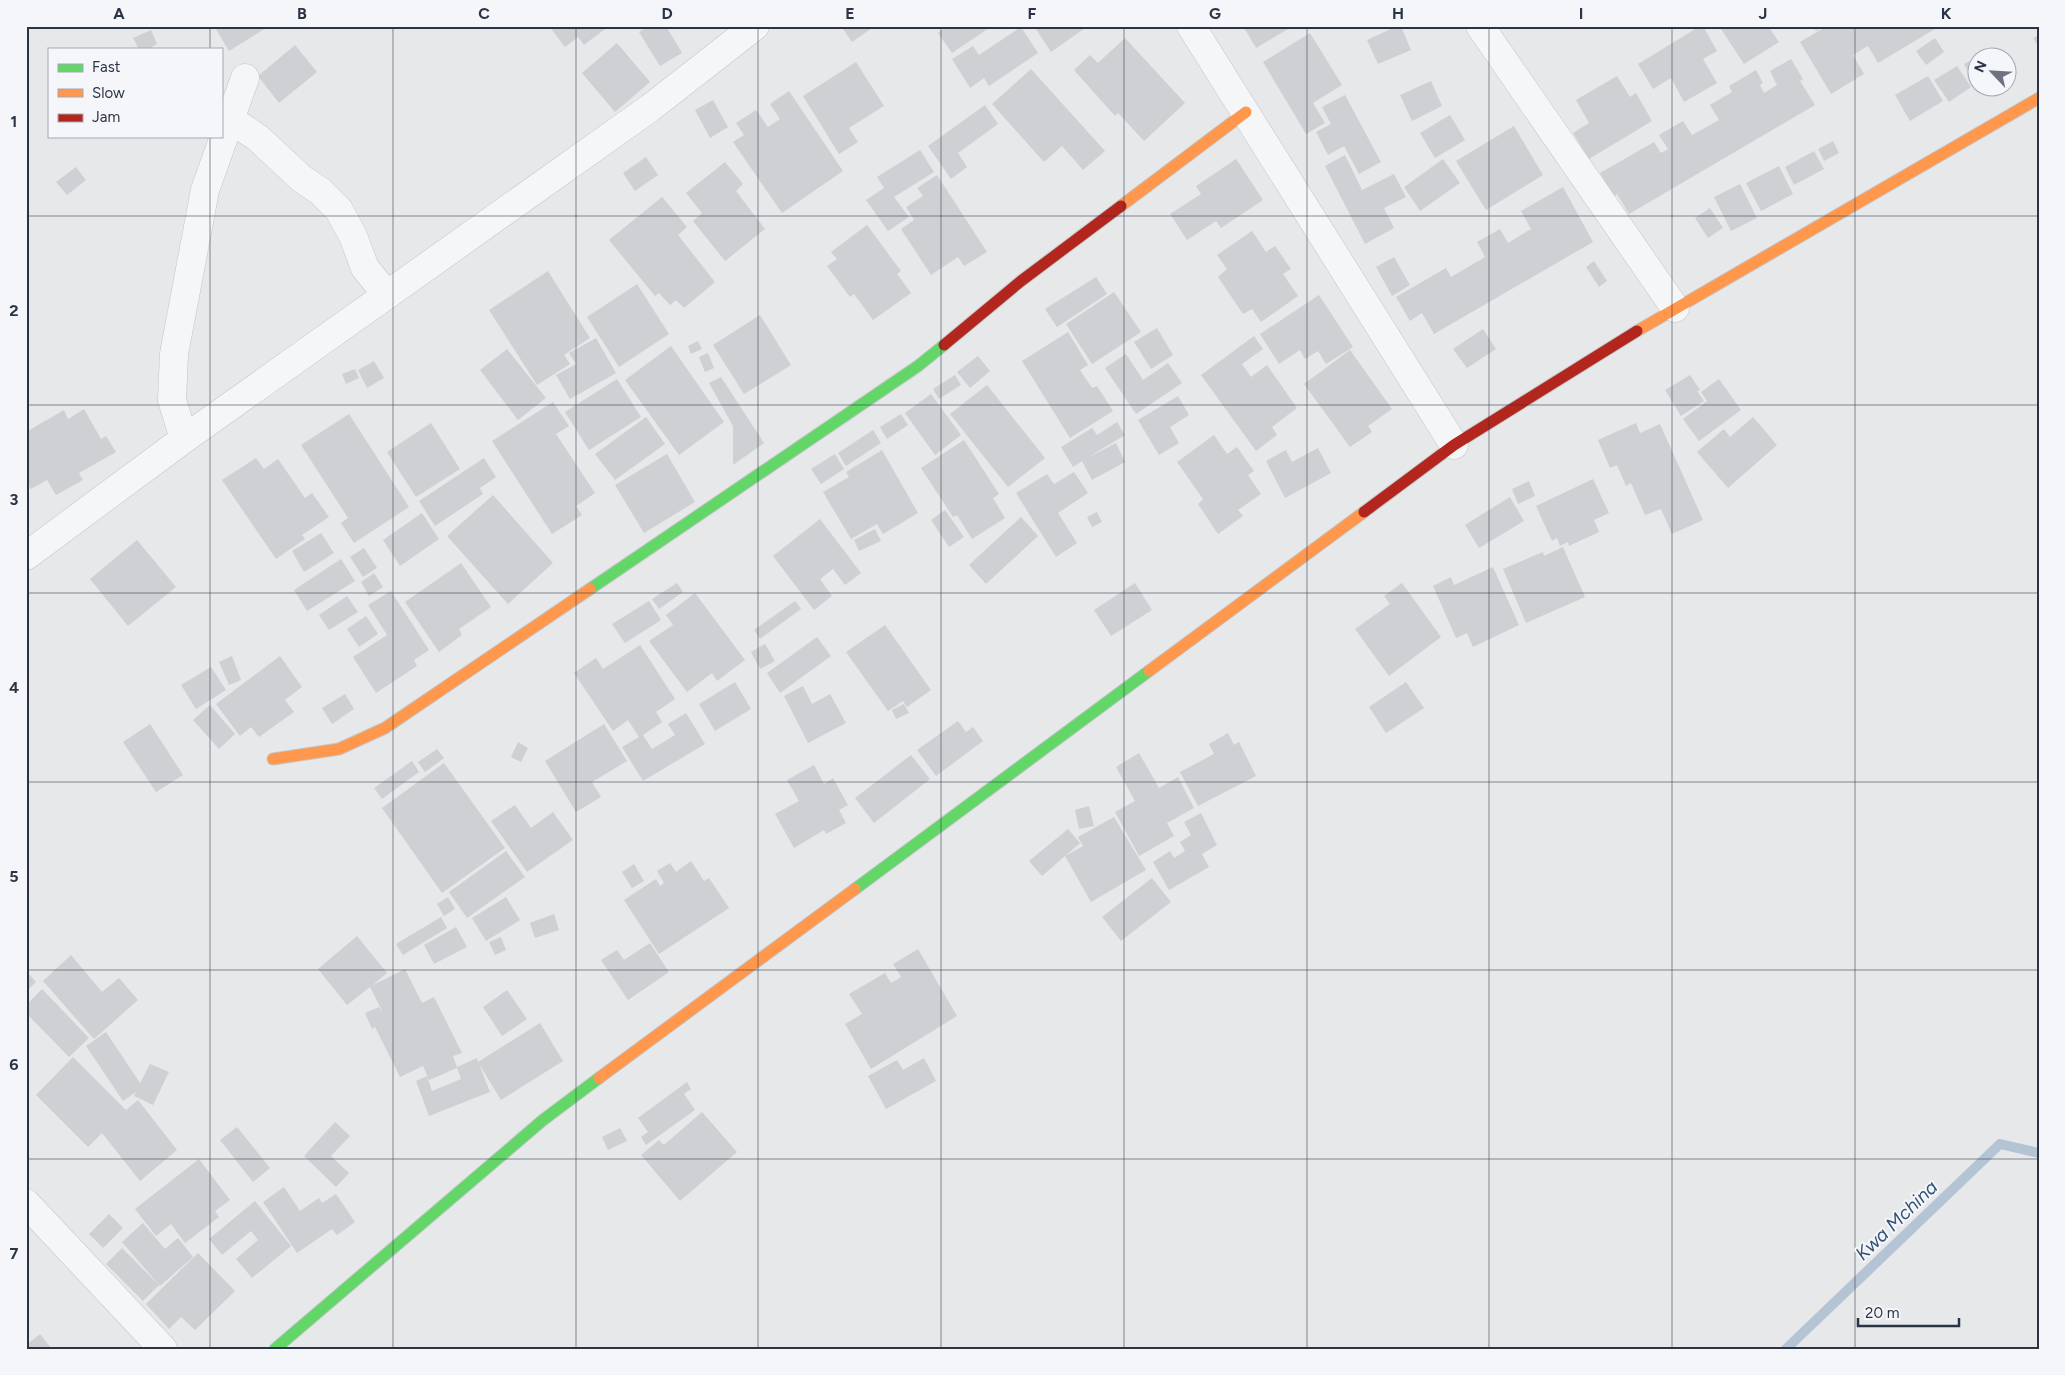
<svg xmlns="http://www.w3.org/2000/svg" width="2065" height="1375" font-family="Figtree,sans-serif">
  <rect width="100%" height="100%" fill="#e6e8ea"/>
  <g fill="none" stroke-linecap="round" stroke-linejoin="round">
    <polyline stroke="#b4c4d5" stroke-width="10" points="1786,1349 2000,1144 2039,1153"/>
  </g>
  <g fill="#ced0d3">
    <polygon points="214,26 269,26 229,51"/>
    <polygon points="549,26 609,26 584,45 578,37 565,47"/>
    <polygon points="649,26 666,26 682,53 660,66 639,32"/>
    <polygon points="841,26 875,26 852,42"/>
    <polygon points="947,26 992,26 952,53 938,33"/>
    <polygon points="1034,26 1088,26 1051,52"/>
    <polygon points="1243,26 1293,26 1256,48"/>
    <polygon points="1397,26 1401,26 1411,50 1378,64 1367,40"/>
    <polygon points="1700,26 1703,26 1717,51 1703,59 1717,83 1684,102 1671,78 1653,89 1638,64"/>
    <polygon points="1719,26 1768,26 1779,42 1744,64"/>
    <polygon points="1813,26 1824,26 1816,31"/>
    <polygon points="1827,26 1940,26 1878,63 1868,46 1853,55 1864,74 1831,94 1800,42"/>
    <polygon points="1021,27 1038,53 989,86 984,78 970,88 952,59 973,46 979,55"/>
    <polygon points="151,30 157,44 148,49 139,49 133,38"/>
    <polygon points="1310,33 1342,85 1313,103 1325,123 1306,134 1263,62"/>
    <polygon points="2039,35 2039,48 2033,38"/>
    <polygon points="1125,38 1185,103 1144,141 1118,113 1115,116 1074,70 1090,55 1098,63"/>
    <polygon points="1935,38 1944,52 1926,65 1916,51"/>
    <polygon points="617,43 650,82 615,112 582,73"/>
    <polygon points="295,45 317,72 279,103 258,76"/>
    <polygon points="1987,52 1989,58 1978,58 1978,83 1975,84 1964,64"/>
    <polygon points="1791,59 1803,79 1800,81 1815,105 1629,214 1617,194 1614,196 1600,173 1654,142 1661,153 1668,149 1659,135 1683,121 1692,135 1719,120 1710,105 1732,92 1729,86 1756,70 1763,83 1760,85 1764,93 1777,85 1770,71"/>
    <polygon points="856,62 884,106 849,128 858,142 839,154 803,96"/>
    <polygon points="1957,66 1971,87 1949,102 1934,80"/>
    <polygon points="1031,69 1105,151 1083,170 1062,146 1044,162 992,104"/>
    <polygon points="1617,76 1630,97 1636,93 1652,121 1589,159 1573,133 1589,123 1576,100"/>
    <polygon points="1928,76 1943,101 1910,121 1895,95"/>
    <polygon points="1431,81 1442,106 1412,121 1400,95"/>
    <polygon points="789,91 843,171 782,213 733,142 744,135 736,123 756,110 768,127 780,119 770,104"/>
    <polygon points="1345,95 1381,162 1359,174 1344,146 1328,155 1316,132 1331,124 1322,107"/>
    <polygon points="713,100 728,127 710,138 695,110"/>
    <polygon points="985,105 998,124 958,153 967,167 951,179 928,146"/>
    <polygon points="1450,115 1465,140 1435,158 1420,133"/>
    <polygon points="1514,126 1543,175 1486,210 1456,161"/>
    <polygon points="1833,141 1839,153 1824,161 1818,149"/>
    <polygon points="920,150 934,172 894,197 909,217 888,231 866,200 884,188 877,177"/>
    <polygon points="1814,151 1824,169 1794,185 1785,167"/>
    <polygon points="1345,155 1362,190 1394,174 1406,197 1384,208 1394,228 1365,244 1325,166"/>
    <polygon points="646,157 658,175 635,191 623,173"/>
    <polygon points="1236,159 1263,200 1221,228 1216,221 1187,240 1170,214 1201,194 1196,186"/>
    <polygon points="1443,159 1460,183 1420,211 1404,187"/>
    <polygon points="725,162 743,184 736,191 765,229 725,261 693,221 702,213 686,193"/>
    <polygon points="1779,166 1793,194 1761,211 1746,183"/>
    <polygon points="76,167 86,180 67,195 56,182"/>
    <polygon points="937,175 987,252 964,266 958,257 931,275 901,229 914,220 906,207 923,196 917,188"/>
    <polygon points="1740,184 1757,218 1731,231 1714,197"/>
    <polygon points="1563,187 1593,242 1434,334 1422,313 1410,321 1396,297 1446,268 1451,277 1485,257 1477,242 1500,229 1508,243 1531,229 1521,211"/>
    <polygon points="662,197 687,227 678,235 715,282 684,308 676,300 670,305 659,293 655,296 609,240"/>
    <polygon points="1710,208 1723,228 1708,238 1695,218"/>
    <polygon points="867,225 901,271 897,274 911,293 873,320 854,294 850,297 827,266 837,259 831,252"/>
    <polygon points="1252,231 1266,252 1275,246 1291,269 1283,274 1298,296 1261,322 1252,309 1243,314 1218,277 1227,269 1217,255"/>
    <polygon points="1394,257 1410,285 1392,296 1376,267"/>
    <polygon points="1594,261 1607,281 1599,287 1586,267"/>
    <polygon points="548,271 590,338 564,355 570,364 537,385 489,310"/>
    <polygon points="1096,277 1107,294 1057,327 1045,309"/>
    <polygon points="637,284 669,334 619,367 587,317"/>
    <polygon points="1114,292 1141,332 1092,364 1066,324"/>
    <polygon points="1319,295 1353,347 1326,364 1318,351 1305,359 1300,350 1279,364 1260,334"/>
    <polygon points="760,315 791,365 744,394 713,345"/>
    <polygon points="1157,328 1173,355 1151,369 1134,342"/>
    <polygon points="1483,329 1496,349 1467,368 1453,349"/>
    <polygon points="1068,332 1088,365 1080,370 1092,388 1097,386 1113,411 1070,438 1022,361"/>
    <polygon points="1254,336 1263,349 1242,364 1251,377 1267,365 1297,408 1272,427 1277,435 1256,451 1201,375"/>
    <polygon points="596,338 616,373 570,399 556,375 576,364 569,353"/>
    <polygon points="698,341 702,349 691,354 688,346"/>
    <polygon points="671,346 724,422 679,455 625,380"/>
    <polygon points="507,349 546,398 518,420 480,370"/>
    <polygon points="1350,350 1392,409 1368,426 1372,432 1350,447 1304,384"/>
    <polygon points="708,353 714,368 705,372 699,357"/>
    <polygon points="1126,354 1143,380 1168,363 1182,383 1136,414 1105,368"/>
    <polygon points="978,356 990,371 970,388 957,372"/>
    <polygon points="374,361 384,378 367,388 358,370"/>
    <polygon points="355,369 359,378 346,384 342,374"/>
    <polygon points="955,375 961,385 939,399 933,389"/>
    <polygon points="1690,375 1700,390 1697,391 1704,401 1681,416 1665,390"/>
    <polygon points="721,377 764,443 733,465 733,426 709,383"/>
    <polygon points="617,379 641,417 589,450 565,412"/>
    <polygon points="1719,379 1741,410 1699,441 1683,419 1707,401 1701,392"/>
    <polygon points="987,385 1045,458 1008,487 950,414"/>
    <polygon points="931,394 961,435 935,455 905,413"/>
    <polygon points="1178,396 1189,415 1170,427 1179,443 1159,455 1138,420"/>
    <polygon points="553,402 569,426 556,434 595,493 576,506 582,515 552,534 492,441"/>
    <polygon points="84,409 101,439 106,436 116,452 79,473 83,480 56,495 47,480 31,489 26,482 26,432 64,410 68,419"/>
    <polygon points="349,414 409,507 354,543 341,523 348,518 301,445"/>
    <polygon points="901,414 908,425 887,439 880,427"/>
    <polygon points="646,417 665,444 615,480 595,454"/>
    <polygon points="1753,417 1777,445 1728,488 1697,452 1724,429 1730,437"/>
    <polygon points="1117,422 1125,435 1087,458 1116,443 1125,462 1092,480 1082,461 1073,467 1061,447 1092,428 1097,435"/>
    <polygon points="431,423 460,469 416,497 387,452"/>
    <polygon points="1636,423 1640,433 1660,424 1703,520 1672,534 1661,509 1645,515 1631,483 1626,486 1617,465 1610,468 1598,440"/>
    <polygon points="873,430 881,443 846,466 838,453"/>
    <polygon points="1214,435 1227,454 1237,447 1254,471 1248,475 1261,494 1238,510 1243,516 1218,534 1198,504 1203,499 1177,462"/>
    <polygon points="964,440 999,494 993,498 1005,518 972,539 957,515 953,517 921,468"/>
    <polygon points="1318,448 1331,473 1285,498 1266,461 1286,450 1292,462"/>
    <polygon points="882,450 918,513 883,534 877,524 851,539 823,492 849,477 846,472"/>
    <polygon points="667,454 695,502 644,533 615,485"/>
    <polygon points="835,454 844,469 821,484 811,469"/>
    <polygon points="256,458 264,469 278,459 305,498 312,493 329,517 302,535 305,539 276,559 222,480"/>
    <polygon points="484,458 496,477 480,488 483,494 435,526 419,501"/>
    <polygon points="1074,472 1088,493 1058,513 1077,543 1056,557 1016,493 1047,474 1054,484"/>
    <polygon points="1593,479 1609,513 1594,520 1599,532 1569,546 1568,542 1560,546 1557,538 1552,541 1536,506"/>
    <polygon points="1529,481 1535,496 1518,504 1512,489"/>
    <polygon points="493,495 553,563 508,604 447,536"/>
    <polygon points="1510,497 1524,521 1479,548 1465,525"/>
    <polygon points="945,510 964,537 949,547 931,520"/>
    <polygon points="1097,512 1102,522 1092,527 1087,517"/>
    <polygon points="422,513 439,539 400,566 383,540"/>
    <polygon points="1021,517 1038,536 986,584 969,565"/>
    <polygon points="820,519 861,573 845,585 833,569 820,579 832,596 814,610 773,556"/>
    <polygon points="875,529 881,541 859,551 854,540"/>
    <polygon points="321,533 334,553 304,572 292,551"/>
    <polygon points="137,540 176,587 128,626 90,579"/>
    <polygon points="1563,547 1585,597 1526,623 1503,569 1543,552 1544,556"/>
    <polygon points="364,548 377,568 363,577 350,557"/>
    <polygon points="341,559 355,581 307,611 294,590"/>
    <polygon points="461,563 491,607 459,629 462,635 439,652 405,602"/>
    <polygon points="1493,567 1519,625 1473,647 1467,633 1456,638 1433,586 1451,577 1454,585"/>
    <polygon points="374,573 383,587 369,596 361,582"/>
    <polygon points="677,583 683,592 659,609 652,599"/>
    <polygon points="1135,583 1152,610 1111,636 1094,610"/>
    <polygon points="1402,583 1441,637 1389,676 1355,629 1390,604 1384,596"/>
    <polygon points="391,591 429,650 414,660 417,666 376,693 353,657 387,635 368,605"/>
    <polygon points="695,593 745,660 717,681 712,673 687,692 649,641 673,625 666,615"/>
    <polygon points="347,596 358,612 329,630 319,615"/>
    <polygon points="649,601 661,620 625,643 612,624"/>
    <polygon points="795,601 801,609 760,639 754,630"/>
    <polygon points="366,616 378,634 359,647 347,629"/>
    <polygon points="885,625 931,690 907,707 903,701 888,711 846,652"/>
    <polygon points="817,637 831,656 780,693 767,673"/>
    <polygon points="765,644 775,661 760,669 751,652"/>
    <polygon points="640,645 675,699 656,712 662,722 643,735 652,749 675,735 668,724 686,713 705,744 643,781 622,747 639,737 628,720 613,731 574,673 596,658 603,669"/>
    <polygon points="232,656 241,680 229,685 219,662"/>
    <polygon points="280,656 302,687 285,700 294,712 259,737 251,727 240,736 216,704"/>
    <polygon points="211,667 226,690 196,709 181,685"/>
    <polygon points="735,682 751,709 715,731 699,704"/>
    <polygon points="1406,682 1424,708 1386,733 1369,707"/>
    <polygon points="803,686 812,704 830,694 846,723 808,743 784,696"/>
    <polygon points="345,694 354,709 332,724 322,708"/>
    <polygon points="904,704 909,713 896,719 892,710"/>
    <polygon points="210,705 235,734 219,749 193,720"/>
    <polygon points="958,721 966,732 973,727 983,741 936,776 917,750"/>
    <polygon points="150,724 183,775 156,792 123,742"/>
    <polygon points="604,724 627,761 592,782 601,797 576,812 545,761"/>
    <polygon points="1228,733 1234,745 1239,742 1256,776 1198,806 1180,772 1214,754 1209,744"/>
    <polygon points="518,742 528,748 521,762 511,757"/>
    <polygon points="437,749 444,758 425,772 418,762"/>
    <polygon points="1139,753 1159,788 1178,777 1194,808 1167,823 1174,836 1139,856 1115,812 1135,801 1116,767"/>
    <polygon points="911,755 930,779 874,823 855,798"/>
    <polygon points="412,761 419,772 382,799 374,788"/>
    <polygon points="444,763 505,848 442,893 382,808"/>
    <polygon points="814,765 824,784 833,778 848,805 839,810 846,823 826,834 824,830 794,848 775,814 799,801 787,780"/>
    <polygon points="515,805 531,828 553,812 573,840 527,872 491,821"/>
    <polygon points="1089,806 1094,826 1079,829 1075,810"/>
    <polygon points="1201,813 1217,845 1202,854 1209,867 1169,890 1153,862 1170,851 1174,858 1185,851 1180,842 1191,835 1184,822"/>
    <polygon points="1114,817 1146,870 1091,902 1065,856 1083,846 1078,837"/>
    <polygon points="1068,829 1080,843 1042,876 1029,861"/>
    <polygon points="506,851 525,877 467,918 449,892"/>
    <polygon points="691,861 704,881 709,878 729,908 659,954 624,900 656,879 660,886 664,883 657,871 670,863 676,872"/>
    <polygon points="634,864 644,881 632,888 622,872"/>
    <polygon points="1152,878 1171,902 1121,941 1102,917"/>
    <polygon points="448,897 455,909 444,916 437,904"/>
    <polygon points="506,897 520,920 486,941 472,918"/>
    <polygon points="554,914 559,930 535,938 530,923"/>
    <polygon points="441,917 447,928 403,955 396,944"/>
    <polygon points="456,927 467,947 434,964 424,945"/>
    <polygon points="357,936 387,973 373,985 405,969 422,1003 434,997 462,1053 453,1056 457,1067 477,1058 478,1062 540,1023 563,1061 501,1100 479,1064 490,1092 429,1116 416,1081 427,1076 432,1091 461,1079 457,1068 429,1080 423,1066 400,1077 375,1027 372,1029 365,1013 379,1007 383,1013 370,987 347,1005 318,969"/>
    <polygon points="501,937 506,950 495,955 489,942"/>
    <polygon points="650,943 669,972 628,1000 601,960 617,950 624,960"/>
    <polygon points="918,949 957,1016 871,1069 845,1024 862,1014 849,994 885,973 891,983 901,977 893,964"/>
    <polygon points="71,955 102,992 119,978 138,1000 94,1039 43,981"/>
    <polygon points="26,971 36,982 26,992"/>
    <polygon points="42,989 89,1038 69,1057 26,1013 26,1005"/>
    <polygon points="507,990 527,1019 502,1036 483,1007"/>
    <polygon points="106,1032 140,1083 150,1064 169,1072 153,1105 134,1096 136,1092 123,1101 86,1046"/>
    <polygon points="73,1057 126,1110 138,1100 177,1150 140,1181 102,1133 88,1147 36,1095"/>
    <polygon points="924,1058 936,1081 886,1109 868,1076 897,1060 903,1070"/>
    <polygon points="687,1082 691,1089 684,1094 695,1110 646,1145 641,1137 648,1132 638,1118"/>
    <polygon points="702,1112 737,1152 680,1201 641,1155 659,1140 664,1145"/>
    <polygon points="335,1122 350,1136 331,1156 349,1173 336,1187 304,1156"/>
    <polygon points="237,1127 270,1168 253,1182 220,1140"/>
    <polygon points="620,1128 627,1141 608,1150 602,1137"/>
    <polygon points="199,1159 230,1200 215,1211 219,1217 185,1243 171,1224 156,1236 135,1209"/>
    <polygon points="284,1187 300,1211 319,1198 322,1203 336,1194 355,1222 337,1235 332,1229 297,1253 263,1202"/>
    <polygon points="255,1201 291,1246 252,1278 236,1259 258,1240 251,1231 222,1255 209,1239"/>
    <polygon points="109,1214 123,1228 103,1248 89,1234"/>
    <polygon points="143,1223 165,1249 178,1238 193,1257 160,1286 122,1242"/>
    <polygon points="122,1248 159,1285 143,1301 106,1264"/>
    <polygon points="198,1253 235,1291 195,1330 181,1317 169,1329 146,1304"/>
    <polygon points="40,1334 52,1349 26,1349 26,1345"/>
  </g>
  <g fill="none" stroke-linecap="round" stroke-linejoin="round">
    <defs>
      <g id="street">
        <polyline points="1191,26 1454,445"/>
        <polyline points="1480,26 1675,308"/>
        <polyline points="230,119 258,138 302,179 320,191 339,210 353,236 365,268 387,295"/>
        <polyline points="184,439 172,400 174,354 205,190 245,78"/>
        <polyline points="26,556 184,439 650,108 755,26"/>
        <polyline points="26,1203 163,1349"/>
      </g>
      <g id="fast">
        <polyline points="590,589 918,366 944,345"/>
        <polyline points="855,889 1149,671"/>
        <polyline points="275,1349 543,1120 599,1078"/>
      </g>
      <g id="slow">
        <polyline points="1121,206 1246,112"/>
        <polyline points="1637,331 2039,98"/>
        <polyline points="1149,671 1364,512"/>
        <polyline points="273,759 339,749 385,728 590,589"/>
        <polyline points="599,1078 855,889"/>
      </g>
      <g id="jam">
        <polyline points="944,345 1021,281 1121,206"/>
        <polyline points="1364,512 1454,445 1637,331"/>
      </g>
    </defs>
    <use href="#street" stroke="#c4c6c8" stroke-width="29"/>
    <use href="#fast" stroke="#c4c6c8" stroke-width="13"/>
    <use href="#slow" stroke="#c4c6c8" stroke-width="13"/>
    <use href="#jam" stroke="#c4c6c8" stroke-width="13"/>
    <use href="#street" stroke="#f5f6f7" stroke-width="28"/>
    <use href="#fast" stroke="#63d668" stroke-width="11"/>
    <use href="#slow" stroke="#ff974d" stroke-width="11"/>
    <use href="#jam" stroke="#b3261e" stroke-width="11"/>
  </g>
  <path fill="none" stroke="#2b3445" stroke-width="1" stroke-opacity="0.55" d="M 210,26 L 210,49M 393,26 L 393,1349M 576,26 L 576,1349M 758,26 L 758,1349M 941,26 L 941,1349M 1124,26 L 1124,1349M 1307,26 L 1307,1349M 1489,26 L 1489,1349M 1672,26 L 1672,1349M 1855,26 L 1855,1349M 210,136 L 210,1349M 26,216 L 2039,216M 26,405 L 2039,405M 26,593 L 2039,593M 26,782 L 2039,782M 26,970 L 2039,970M 26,1159 L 2039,1159"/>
  <g text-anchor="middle" stroke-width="4" stroke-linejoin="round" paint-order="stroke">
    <g font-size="19" font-style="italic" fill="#34527a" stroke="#f4f6f9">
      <text transform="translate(1896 1220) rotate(-44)" y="7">Kwa Mchina</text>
    </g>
  </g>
  <rect width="2065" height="1375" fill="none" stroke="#f4f6f9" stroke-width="55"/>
  <rect x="48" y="48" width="175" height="90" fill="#f4f6f9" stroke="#a4a8b1"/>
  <rect x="58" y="64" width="25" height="8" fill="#63d668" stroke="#a4a8b1"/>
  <text x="92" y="72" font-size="15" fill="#2b3445">Fast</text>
  <rect x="58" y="89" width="25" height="8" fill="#ff974d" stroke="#a4a8b1"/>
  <text x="92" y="98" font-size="15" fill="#2b3445">Slow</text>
  <rect x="58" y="114" width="25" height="8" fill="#b3261e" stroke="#a4a8b1"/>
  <text x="92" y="122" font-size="15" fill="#2b3445">Jam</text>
  <g transform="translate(1992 72) rotate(295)"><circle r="24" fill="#f4f6f9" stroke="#a4a8b1"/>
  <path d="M0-4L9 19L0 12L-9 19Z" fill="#6c737f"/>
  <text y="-8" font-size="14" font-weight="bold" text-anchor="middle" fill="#2b3445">N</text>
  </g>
  <path d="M1858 1318v8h101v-8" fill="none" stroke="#2b3445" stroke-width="2.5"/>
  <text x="1865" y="1318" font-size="15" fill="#2b3445" stroke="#f4f6f9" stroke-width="4" paint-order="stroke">20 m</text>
  <rect x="28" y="28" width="2010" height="1320" fill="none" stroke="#2b3445" stroke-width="2"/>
  <g font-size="16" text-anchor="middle" font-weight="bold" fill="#2b3445">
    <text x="119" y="19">A</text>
    <text x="302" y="19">B</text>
    <text x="484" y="19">C</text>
    <text x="667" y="19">D</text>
    <text x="850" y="19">E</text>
    <text x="1032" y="19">F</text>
    <text x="1215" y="19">G</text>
    <text x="1398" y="19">H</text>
    <text x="1581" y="19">I</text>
    <text x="1763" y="19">J</text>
    <text x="1946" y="19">K</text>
    <text x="14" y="127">1</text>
    <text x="14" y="316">2</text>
    <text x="14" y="505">3</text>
    <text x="14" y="693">4</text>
    <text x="14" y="882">5</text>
    <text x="14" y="1070">6</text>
    <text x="14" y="1259">7</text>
  </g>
</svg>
